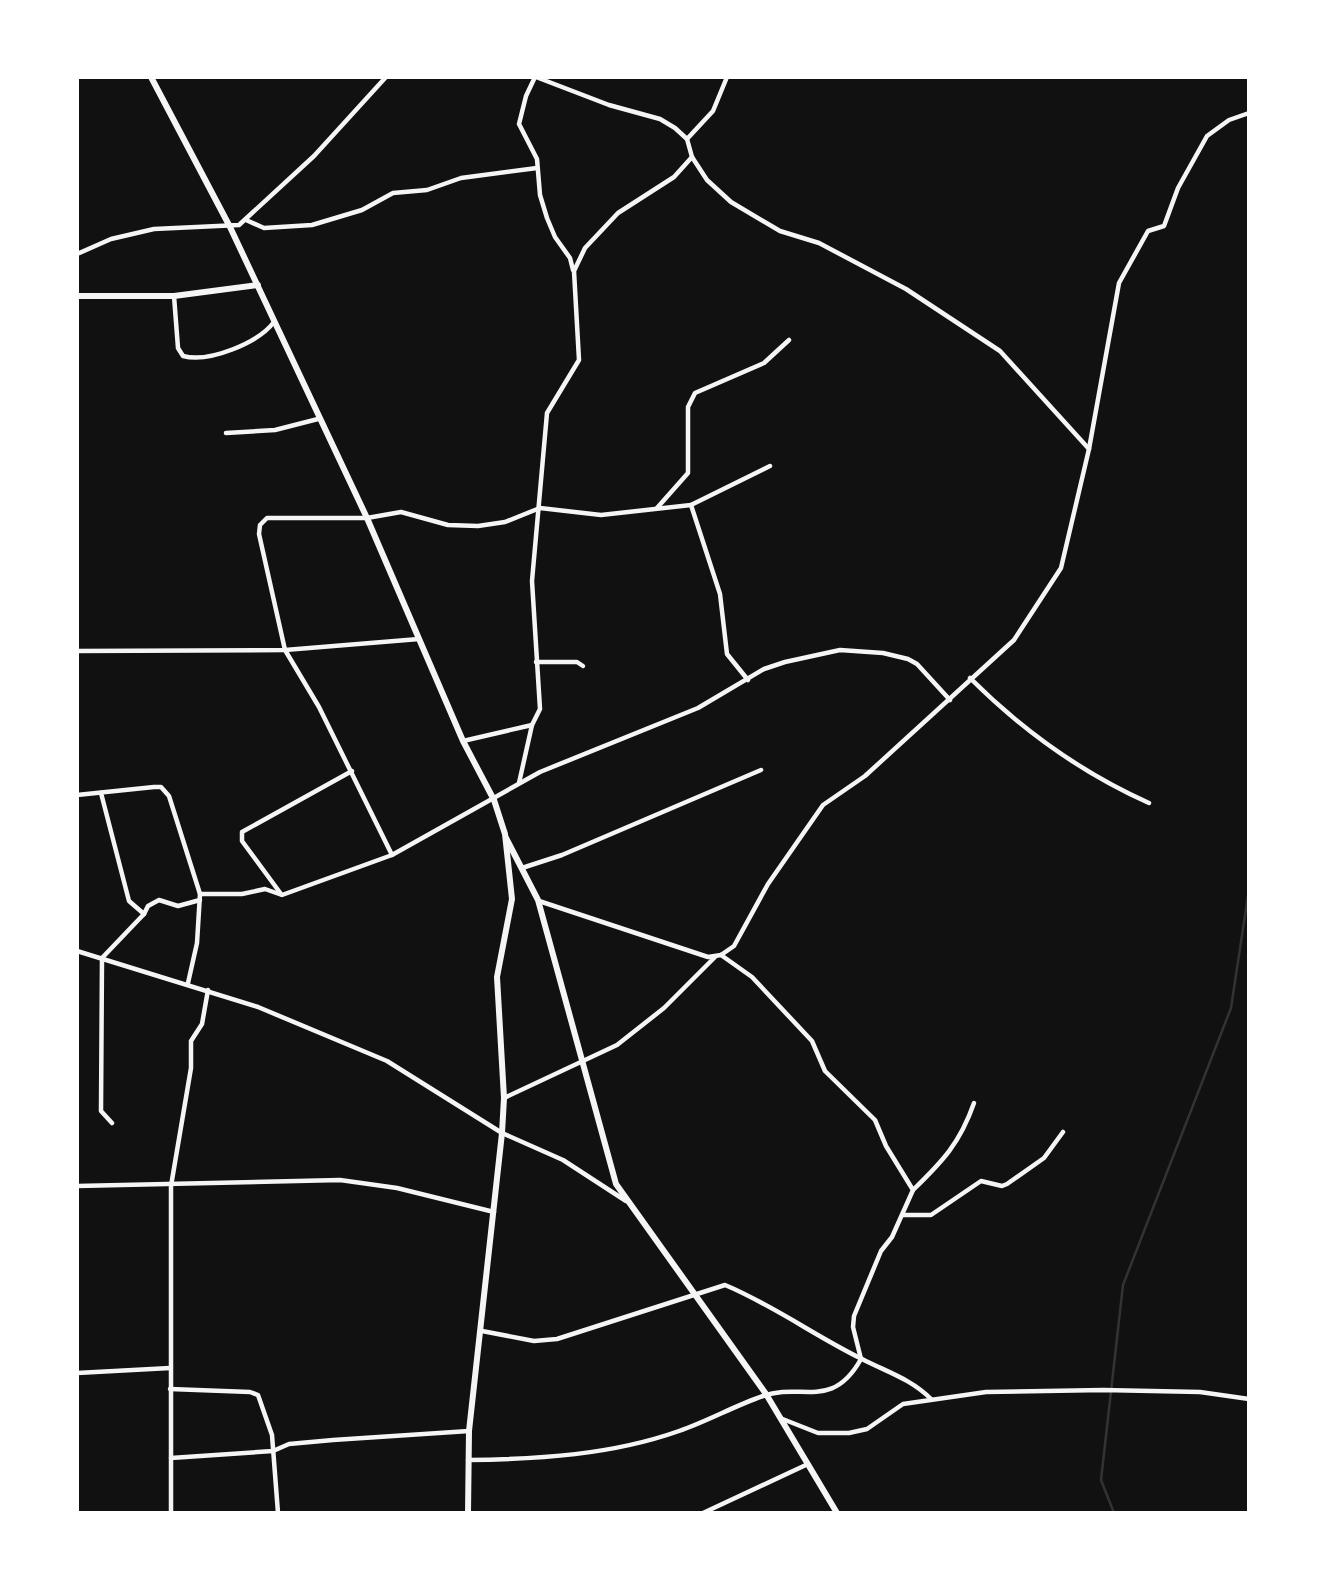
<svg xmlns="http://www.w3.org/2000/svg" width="1326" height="1590" font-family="Arial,sans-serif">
  <rect width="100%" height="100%" fill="#111"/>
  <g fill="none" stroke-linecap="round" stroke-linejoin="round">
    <polyline stroke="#333" stroke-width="2.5" points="1114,1513 1101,1480 1123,1285 1231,1008 1249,889"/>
    <g stroke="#f5f5f5" stroke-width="4.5">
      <polyline points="535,77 526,96 519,124 537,159 540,195 547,218 555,237 570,258 573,270"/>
      <polyline points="536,77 609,105 660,119 675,128 687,139 692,157 707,180 731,202 780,231 819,243 906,289 1000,351 1089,449"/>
      <polyline points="687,139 713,111 727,77"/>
      <polyline points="246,220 264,228 312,225 362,210 393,193 427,190 461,178 537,168"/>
      <polyline points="77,254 111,239 154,229 239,225 314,156 386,77"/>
      <path d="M 174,296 L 178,348 L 183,356 C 209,363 258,343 274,322"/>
      <polyline points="226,433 275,430 318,419"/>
      <polyline points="691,505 720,594 727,654 748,680"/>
      <polyline points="657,508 688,473 688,407 695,393 764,363 789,340"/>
      <polyline points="77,651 285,650 419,639"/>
      <polyline points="536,662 577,662 583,666"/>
      <path d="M 970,678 C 1022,730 1082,773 1149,803"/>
      <polyline points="463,741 532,725"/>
      <polyline points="519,783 532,725 540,709 532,581 547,413 579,360 574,271 585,248 618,213 674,177 692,157"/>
      <polyline points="101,793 129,901 144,914 148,906 159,900 178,906 200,900"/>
      <polyline points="77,795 154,787 161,787 169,796 200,894 197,943 188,983"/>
      <polyline points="392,855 319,707 285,650 259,534 260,525 267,518 367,518 401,512 448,525 478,526 505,522 540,508 601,515 691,505 770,466"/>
      <polyline points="522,868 562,855 761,770"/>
      <polyline points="200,894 242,894 265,889 282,895 392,855 540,772 698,708 764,669 785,662 840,650 883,653 908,659 917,664 950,700"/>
      <polyline points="281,894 242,841 242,832 352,771"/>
      <polyline points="539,901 708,957 721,955 734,946 768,884 823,805 865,776 1014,640 1061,568 1089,449 1119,283 1148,231 1164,226 1178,188 1207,136 1229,120 1249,113"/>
      <polyline points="77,951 258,1007 387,1061 502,1133 563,1160 626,1201"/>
      <polyline points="504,1098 617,1045 664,1008 715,957"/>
      <polyline points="112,1123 101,1111 102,958 144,914"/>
      <polyline points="77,1186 340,1180 397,1188 494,1212"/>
      <path d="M 913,1190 C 943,1161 960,1143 974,1103"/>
      <polyline points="903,1215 931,1215 981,1181 1002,1186 1007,1184 1044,1158 1063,1132"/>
      <path d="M 482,1331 L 534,1341 L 557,1339 L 725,1285 C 773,1305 815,1336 862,1359 C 887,1372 911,1379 931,1399"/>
      <polyline points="77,1373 170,1368"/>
      <polyline points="170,1389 250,1392 258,1395 272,1435 278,1513"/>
      <polyline points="780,1418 818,1433 849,1433 867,1429 903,1404 986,1392 1103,1390 1200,1392 1249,1399"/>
      <polyline points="171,1458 273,1451 289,1444 333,1440 469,1431"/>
      <path d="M 468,1460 C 540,1459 611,1455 679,1431 C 708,1421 734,1406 763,1396 C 801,1382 832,1411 861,1359 L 853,1327 L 854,1316 L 881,1251 L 892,1237 L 913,1190 L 886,1146 L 875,1120 L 825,1071 L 812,1041 L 752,977 L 721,955"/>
      <polyline points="171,1513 171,1186 191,1068 191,1041 202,1024 208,990"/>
      <polyline points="703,1513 808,1464"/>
    </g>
    <g stroke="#f5f5f5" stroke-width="6">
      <polyline points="151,77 230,227 367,518 463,741 494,800 505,834 512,899 497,977 504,1098 502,1133 469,1431 468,1513"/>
      <polyline points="77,296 174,296 258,285"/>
      <polyline points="506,838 538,900 616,1184 766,1394 837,1513"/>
    </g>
  </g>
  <rect width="1326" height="1590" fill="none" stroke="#ffffff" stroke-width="158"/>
</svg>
